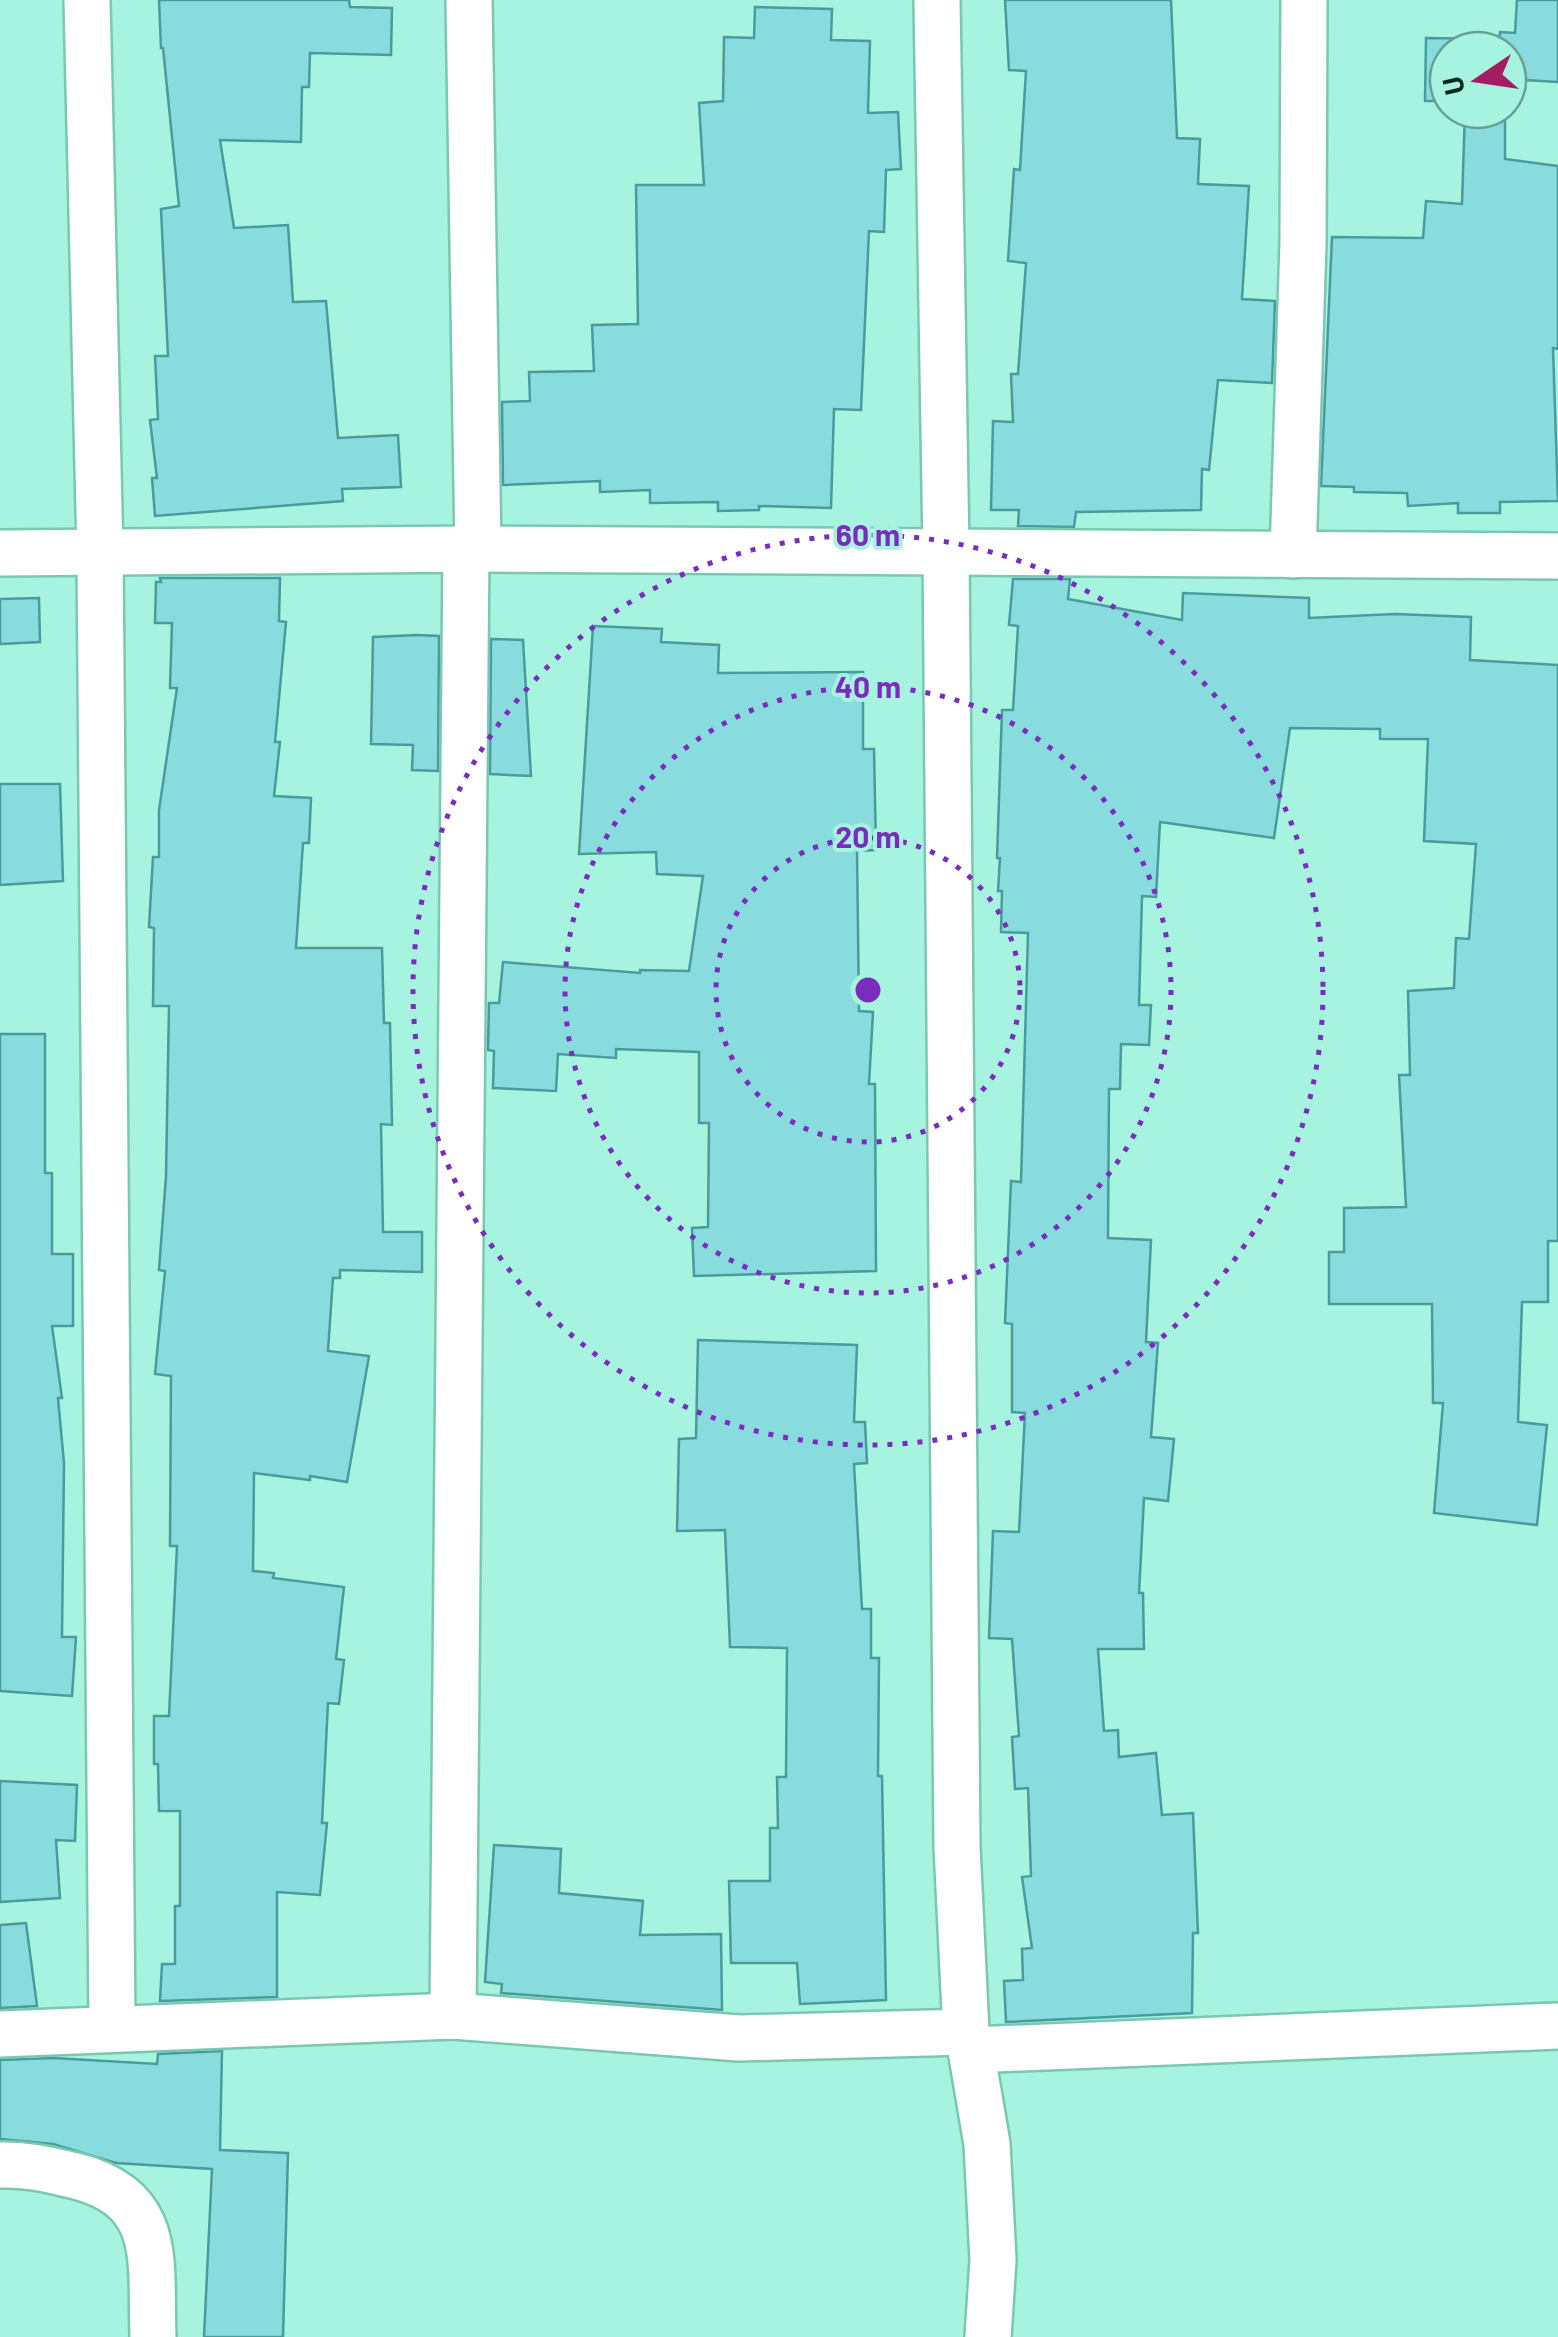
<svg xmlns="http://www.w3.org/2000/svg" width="1558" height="2337" font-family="Barlow,sans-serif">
  <rect width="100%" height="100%" fill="#a6f3df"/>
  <g fill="#89dcdd" stroke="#489c9c" stroke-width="2.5">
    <polygon points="159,0 349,0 350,7 392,8 391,55 310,53 309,87 302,87 301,142 220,140 234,228 288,225 293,302 326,301 338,438 398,435 401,487 342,489 343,501 155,516 152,478 157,478 150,420 158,419 155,356 168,356 161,209 179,206 163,48 161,48"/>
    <polygon points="1005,0 1171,0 1177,138 1200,139 1198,184 1249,186 1242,299 1275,301 1272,383 1218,380 1209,470 1202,469 1201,510 1076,512 1074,527 1018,526 1019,510 991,510 993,421 1013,422 1011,374 1018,374 1026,263 1008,261 1014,169 1020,170 1026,71 1009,70"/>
    <polygon points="1517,0 1558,0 1558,82 1508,79 1508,50 1448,50 1448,101 1425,101 1426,38 1499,39 1500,32 1515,33"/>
    <polygon points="755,7 832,9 831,40 870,41 868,113 898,112 901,169 886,170 884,232 869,231 861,410 834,409 831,508 759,506 759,510 718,511 718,502 650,503 650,490 600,492 600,481 503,485 502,402 530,401 529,372 594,371 592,325 638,324 636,185 704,185 699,103 723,101 724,37 754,38"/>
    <polygon points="1465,110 1505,110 1505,159 1558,166 1558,349 1553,348 1558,501 1500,502 1500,513 1458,513 1458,503 1408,506 1407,493 1354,492 1354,487 1321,486 1332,237 1423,238 1426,201 1462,204"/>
    <polygon points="160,578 280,578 279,621 286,622 275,742 280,742 274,796 311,798 309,843 303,843 296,948 382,948 384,1023 390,1023 392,1125 381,1124 383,1232 422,1232 422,1272 340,1270 340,1278 333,1278 328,1351 369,1356 347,1482 310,1476 310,1480 254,1473 253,1571 274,1573 273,1578 344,1587 336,1659 344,1660 339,1704 328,1703 322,1823 327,1823 320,1895 277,1892 277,1997 160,2001 162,1964 175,1964 175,1906 180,1906 180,1811 159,1811 158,1764 154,1764 154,1716 169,1716 177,1546 170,1546 171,1376 155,1374 165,1271 159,1270 166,1176 169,1006 153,1006 154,928 149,927 153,857 159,857 159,810 177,688 170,688 172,623 155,623 156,582 161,582"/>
    <polygon points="1013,579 1070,579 1068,599 1182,620 1183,593 1309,598 1309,618 1395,614 1471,617 1470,660 1558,665 1558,1241 1548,1241 1548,1302 1522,1302 1518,1422 1547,1425 1537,1525 1434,1513 1443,1403 1433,1403 1432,1304 1329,1304 1329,1252 1344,1252 1344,1208 1406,1207 1399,1075 1410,1075 1408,991 1454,988 1456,938 1469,939 1476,844 1424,841 1428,739 1380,739 1380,729 1290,728 1274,838 1160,822 1156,897 1142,896 1139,1005 1151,1005 1149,1045 1121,1044 1120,1089 1109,1089 1108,1238 1151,1240 1146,1342 1158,1343 1151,1437 1174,1439 1168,1501 1144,1498 1139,1593 1143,1593 1144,1649 1098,1649 1104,1731 1118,1730 1119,1757 1156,1753 1162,1815 1193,1813 1198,1933 1193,1933 1192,2013 1006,2022 1004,1981 1023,1980 1022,1949 1032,1948 1022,1877 1031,1876 1028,1788 1015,1789 1012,1737 1019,1736 1012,1639 989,1638 993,1531 1019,1532 1025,1413 1012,1412 1012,1324 1005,1323 1011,1181 1021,1182 1028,933 1001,932 1002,891 998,891 1000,858 997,858 1002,710 1013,710 1018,626 1009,625"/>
    <polygon points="39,598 40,642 0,644 0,599"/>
    <polygon points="593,626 662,629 661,642 719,645 718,673 863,672 863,749 874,749 876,850 857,851 859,1011 873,1012 869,1084 875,1084 876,1271 694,1276 692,1228 708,1227 709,1123 699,1123 699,1052 616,1049 616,1058 558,1054 556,1091 493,1088 494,1051 488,1050 489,1003 499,1003 503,962 640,973 640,970 689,971 703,876 657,874 656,852 579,854"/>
    <polygon points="417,635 439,636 438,771 412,770 413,745 371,744 373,637"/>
    <polygon points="491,639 523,640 531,776 490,774"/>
    <polygon points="0,784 60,784 63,881 0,885"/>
    <polygon points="0,1034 45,1034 45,1173 52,1173 52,1254 73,1254 73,1326 52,1326 62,1398 58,1398 64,1463 62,1637 76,1637 72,1696 0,1691"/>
    <polygon points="698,1340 857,1345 854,1422 865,1422 867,1463 854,1464 862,1609 871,1609 871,1658 879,1658 878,1776 882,1776 886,2000 800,2004 797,1963 731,1963 729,1881 770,1881 770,1828 778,1828 777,1777 786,1777 787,1648 730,1647 725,1530 677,1531 679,1439 696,1438"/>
    <polygon points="0,1781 77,1785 75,1841 56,1840 60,1898 0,1902"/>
    <polygon points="494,1845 561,1849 559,1893 643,1901 640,1935 721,1934 722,2010 501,1993 502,1984 485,1982"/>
    <polygon points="26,1923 37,2006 0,2008 0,1925"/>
    <polygon points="222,2051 220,2150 288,2153 283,2337 204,2337 212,2169 116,2163 53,2144 0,2139 0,2060 53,2058 157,2064 158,2054"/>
  </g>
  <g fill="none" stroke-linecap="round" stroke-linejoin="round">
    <defs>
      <g id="minor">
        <polyline points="87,0 100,553 112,2029"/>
        <polyline points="469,0 478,549"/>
        <polyline points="0,553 478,549 1558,556"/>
        <polyline points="1293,555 1303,243 1304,0"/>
        <polyline points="453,2016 466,549"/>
        <polyline points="966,2032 971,2050 1558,2026"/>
        <polyline points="0,2034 453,2016 739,2038 966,2032 957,1847 946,551 937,0"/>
        <polyline points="971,2050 987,2144 993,2260 988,2337"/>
        <path d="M 0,2165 C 27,2164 50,2170 76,2176 C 165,2199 150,2262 153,2337"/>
      </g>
    </defs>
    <use href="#minor" stroke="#7bc7b4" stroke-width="50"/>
    <use href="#minor" stroke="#fff" stroke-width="45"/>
  </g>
  <g fill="none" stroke="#7b2cbf" stroke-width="5" stroke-dasharray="5 10">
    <circle cx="868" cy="990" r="152"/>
    <circle cx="868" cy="990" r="303"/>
    <circle cx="868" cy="990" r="455"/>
  </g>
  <circle cx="868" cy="990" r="15" fill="#7b2cbf" stroke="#a6f3df" stroke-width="5"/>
  <g font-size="30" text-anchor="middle" font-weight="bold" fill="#7b2cbf" stroke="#a6f3df" stroke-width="8" stroke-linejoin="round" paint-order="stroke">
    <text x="868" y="546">60 m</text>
    <text x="868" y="698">40 m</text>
    <text x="868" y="848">20 m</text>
  </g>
  <g transform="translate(1478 80) rotate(257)"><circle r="48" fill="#a6f3df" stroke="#66a193" stroke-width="2.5"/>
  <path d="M0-8L18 38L0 25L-18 38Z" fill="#a61c62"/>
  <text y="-15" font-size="28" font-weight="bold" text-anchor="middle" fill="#062720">U</text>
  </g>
</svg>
